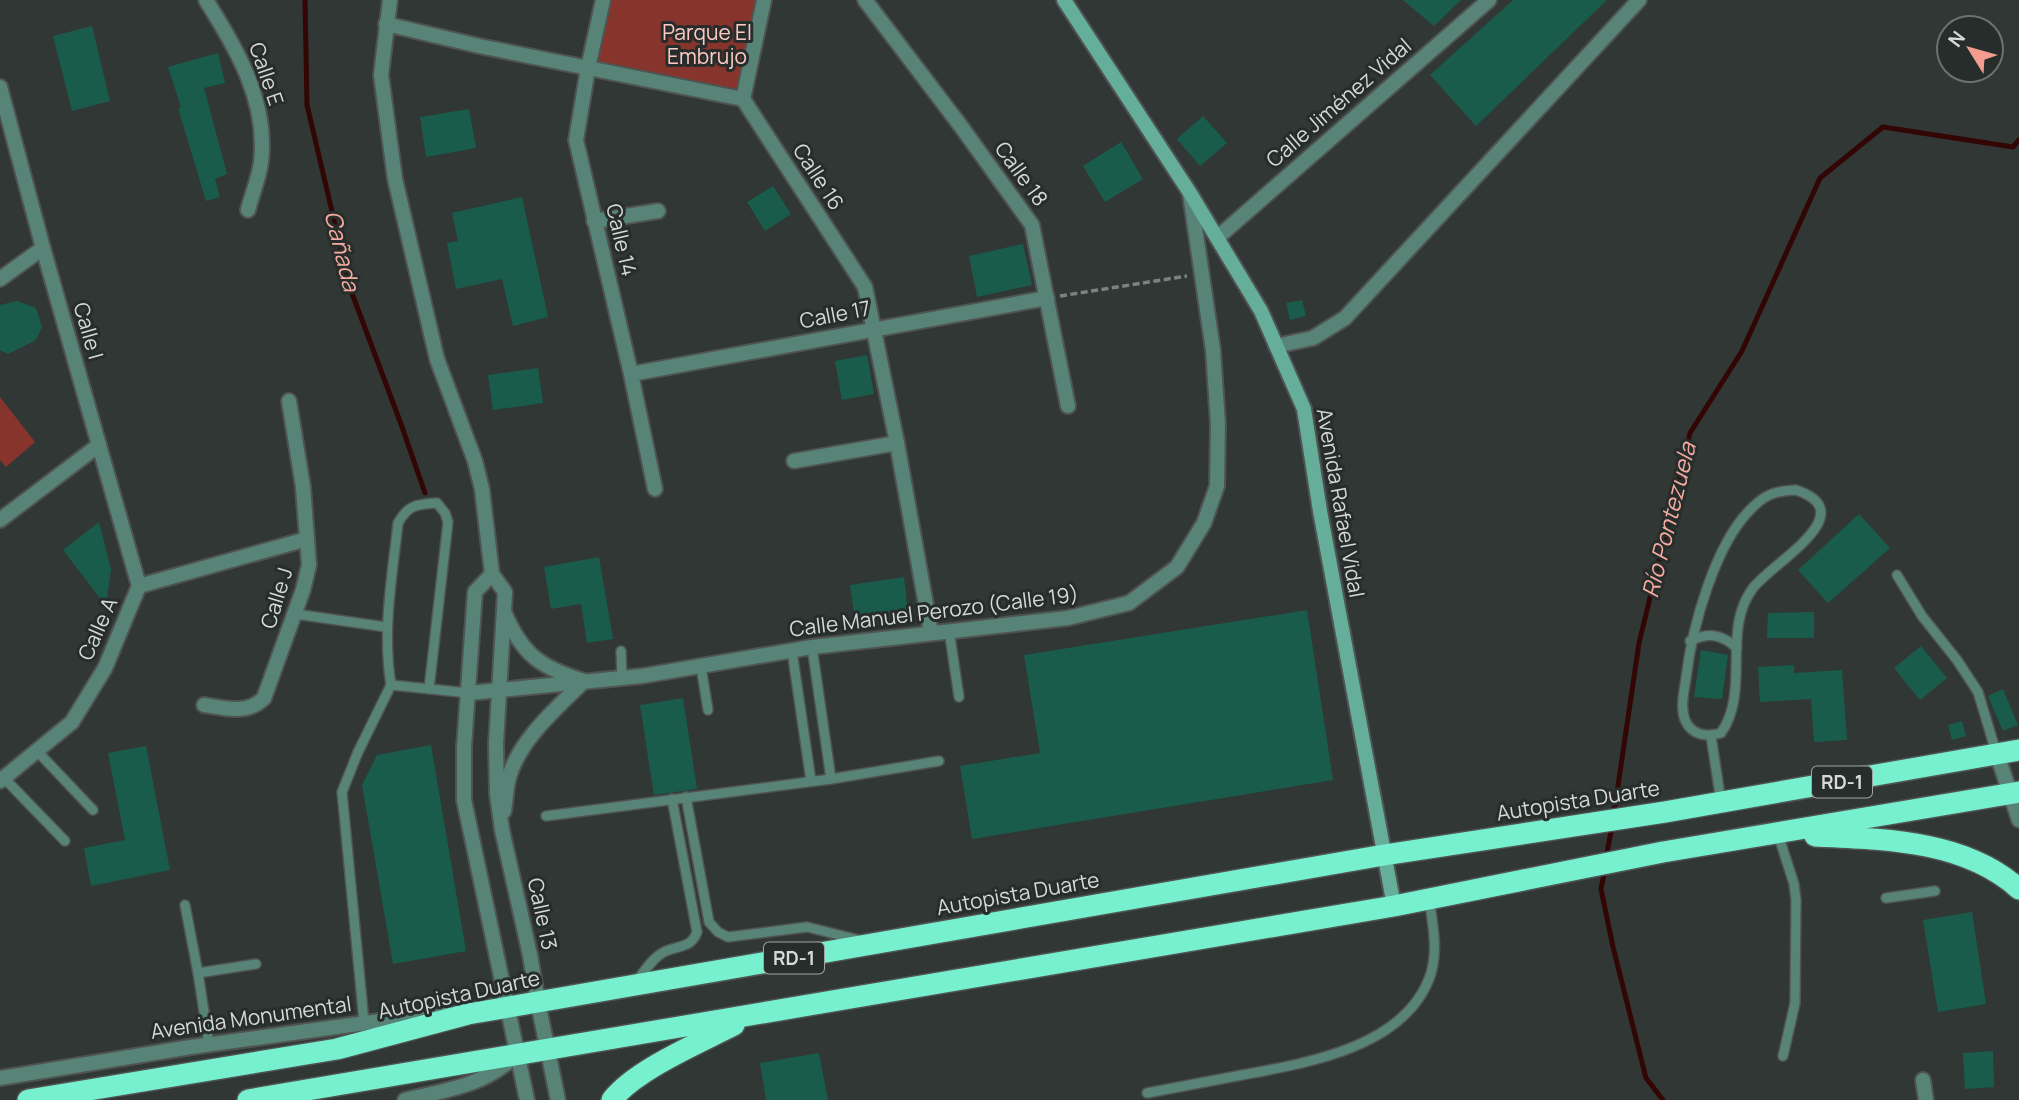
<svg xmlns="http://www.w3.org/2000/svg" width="2019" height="1100" font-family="Manrope,sans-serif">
  <rect width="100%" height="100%" fill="#313735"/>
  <g fill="#87342d">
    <polygon points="603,0 763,0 743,99 588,68"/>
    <polygon points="0,397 35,442 6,467 0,460"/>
  </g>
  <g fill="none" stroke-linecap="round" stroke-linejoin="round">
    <g stroke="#320605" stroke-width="5">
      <polyline points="305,0 307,105 350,288 401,424 425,493"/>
      <polyline points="1614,813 1639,643 1690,433 1742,351 1820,178 1883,127 2013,147 2019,140"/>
      <polyline points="1606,858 1612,826"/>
      <polyline points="1605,868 1601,889 1613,947 1646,1078 1663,1100"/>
    </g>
  </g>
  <g fill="#195c4c">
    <polygon points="1403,0 1461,0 1434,26"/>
    <polygon points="1513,0 1607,0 1476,126 1430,75"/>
    <polygon points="92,26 110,101 72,111 53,36"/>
    <polygon points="218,53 225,83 204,88 227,174 215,179 220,197 206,201 178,108 181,107 168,67"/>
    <polygon points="469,109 476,148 426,157 420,117"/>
    <polygon points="1203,116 1227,143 1200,166 1177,139"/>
    <polygon points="1121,142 1143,179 1105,202 1083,166"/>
    <polygon points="773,186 791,214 765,231 747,202"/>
    <polygon points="522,197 548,317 513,326 502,279 456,289 447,243 458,241 452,213"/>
    <polygon points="1023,244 1032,285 977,297 969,256"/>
    <polygon points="1302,300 1306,316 1290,320 1286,303"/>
    <polygon points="17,301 36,308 42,327 36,340 8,354 0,350 0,305"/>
    <polygon points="867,355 874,394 842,400 835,361"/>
    <polygon points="538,368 543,403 493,410 488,375"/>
    <polygon points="1859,514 1890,548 1828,603 1798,570"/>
    <polygon points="99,522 111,569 106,606 63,550"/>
    <polygon points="599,557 613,639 587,643 581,604 551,609 544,567"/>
    <polygon points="904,577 909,620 856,628 850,585"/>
    <polygon points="1307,610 1333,780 972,839 960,766 1040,753 1024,655"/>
    <polygon points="1814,612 1814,638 1767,638 1768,613"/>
    <polygon points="1921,646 1947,678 1920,700 1894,668"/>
    <polygon points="1701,650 1728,655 1722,699 1694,697"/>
    <polygon points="1794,665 1794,673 1842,670 1847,740 1814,742 1811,699 1760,702 1758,667"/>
    <polygon points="2003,689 2018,725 2003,731 1988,696"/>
    <polygon points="683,698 697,789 654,795 640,705"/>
    <polygon points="1962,721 1966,736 1952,740 1948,725"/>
    <polygon points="431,745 466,951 393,964 362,785 377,755"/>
    <polygon points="146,746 170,870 91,886 84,848 125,840 108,753"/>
    <polygon points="1972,912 1986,1004 1938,1012 1923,920"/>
    <polygon points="1993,1051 1994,1087 1965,1089 1963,1053"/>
    <polygon points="819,1053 828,1100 766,1100 760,1063"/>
  </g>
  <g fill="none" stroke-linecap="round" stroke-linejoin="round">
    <defs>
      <g id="service">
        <path d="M 1796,490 C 1864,513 1773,562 1753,588 C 1721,630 1751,690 1721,733 C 1707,737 1692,736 1685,720 C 1680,707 1684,692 1686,678 C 1692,628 1715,542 1753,507 C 1767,493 1777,491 1796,490 Z"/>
        <polyline points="1897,575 1922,616 1957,660 1978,692 1996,752"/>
        <polyline points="295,614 386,627"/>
        <polyline points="949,630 959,697"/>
        <path d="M 1690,641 C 1709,632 1721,634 1737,648"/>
        <polyline points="812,647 831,779"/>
        <polyline points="621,651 622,678"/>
        <polyline points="792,651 811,781"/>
        <polyline points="701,667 708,710"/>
        <path d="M 391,685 C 382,631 392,578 398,523 C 408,505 417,504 437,503 L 445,513 L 448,522 L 429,689"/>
        <polyline points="1711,736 1721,802"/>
        <polyline points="37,751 93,810"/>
        <polyline points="4,778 65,841"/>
        <polyline points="686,797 709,922 718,932 728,937 807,927 859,940"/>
        <polyline points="546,816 831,779 939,761"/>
        <polyline points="1778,834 1794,884 1796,900 1795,1003 1783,1056"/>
        <polyline points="1886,898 1935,891"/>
        <polyline points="185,905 198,973 256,964"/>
        <polyline points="198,973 209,1044"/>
        <path d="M 636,982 C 644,972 652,958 664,952 C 677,945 691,949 697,932 L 672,799"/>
        <polyline points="364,1022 342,792 358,752 391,685 469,693"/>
        <path d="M 1147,1093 C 1179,1087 1211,1081 1242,1075 C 1306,1063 1402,1048 1429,979 C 1439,954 1433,925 1429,899"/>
      </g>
      <g id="minor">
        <path d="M 206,0 C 237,50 268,101 261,162 C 259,178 252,194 248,210"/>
        <polyline points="390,0 381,75 395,179 437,359 475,461 482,489 492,574 505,592 496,744 497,794 502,830 530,955 538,1003 558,1100"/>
        <polyline points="603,0 588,68 576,140 631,374 655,489"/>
        <polyline points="865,0 960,125 1032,225 1068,406"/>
        <polyline points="386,24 479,46 743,99 865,287 897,443 931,633"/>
        <polyline points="0,87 43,248 139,586"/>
        <polyline points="743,99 764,0"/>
        <polyline points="594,221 658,211"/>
        <polyline points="1217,238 1489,0"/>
        <polyline points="0,279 43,248"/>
        <polyline points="1276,346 1313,338 1345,318 1639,0"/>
        <polyline points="631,374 1047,298"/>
        <polyline points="794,461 897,443"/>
        <polyline points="0,520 99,445"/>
        <polyline points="492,574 475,592 464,747 464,800 527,1100"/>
        <polyline points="469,693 642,676 812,647 1068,618 1129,603 1177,567 1204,523 1217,486 1218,424 1213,350 1190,194"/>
        <path d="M 204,705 C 226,708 247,715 264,698 L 303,590 L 309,565 L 303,487 L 289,401"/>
        <polyline points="0,781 72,722 105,668 139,586 307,539"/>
        <path d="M 504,811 C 506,799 506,785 510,774 C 522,737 558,707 584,681 C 542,668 523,656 505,614"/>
        <polyline points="0,1078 191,1047 445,1012"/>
        <polyline points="1923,1080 1926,1100"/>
        <path d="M 405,1100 C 446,1090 483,1086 515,1056"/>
      </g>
      <polyline id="tertiary" points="1997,754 2019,820"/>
      <polyline id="secondary" points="1064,0 1190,193 1261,311 1304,409 1320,511 1394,906"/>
      <g id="motorway">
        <path d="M 1815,836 C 1883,839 1965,840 2019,889"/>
        <polyline points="28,1100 337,1049 468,1014 509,1007 1384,855 1665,812 2019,750"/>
        <polyline points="248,1100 1394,906 1663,852 2019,792"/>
        <path d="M 612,1100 C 635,1070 699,1043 734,1025"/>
      </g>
    </defs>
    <use href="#service" stroke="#4f5452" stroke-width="12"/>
    <use href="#minor" stroke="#4f5452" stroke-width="18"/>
    <use href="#tertiary" stroke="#4f5452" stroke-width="18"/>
    <use href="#secondary" stroke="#4f5452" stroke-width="18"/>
    <use href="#motorway" stroke="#4f5452" stroke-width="24"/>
    <polyline stroke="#7d8280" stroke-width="3.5" stroke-dasharray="7 3.5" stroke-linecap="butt" points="1060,296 1187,276"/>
    <use href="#service" stroke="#578476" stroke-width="9"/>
    <use href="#minor" stroke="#578476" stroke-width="14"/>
    <use href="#tertiary" stroke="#578476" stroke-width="14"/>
    <use href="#secondary" stroke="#65af9a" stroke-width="14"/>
    <use href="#motorway" stroke="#77f0cf" stroke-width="21"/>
  </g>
  <g text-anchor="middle" stroke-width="6" stroke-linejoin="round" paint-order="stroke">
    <g fill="#272d2b" stroke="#a1a5a4" stroke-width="2">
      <rect x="1812" y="766.5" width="60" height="31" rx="5"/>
      <rect x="764" y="942.5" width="60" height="31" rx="5"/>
    </g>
    <g font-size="19" font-weight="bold" fill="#d5d9d8">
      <text x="1842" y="789">RD-1</text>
      <text x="794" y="965">RD-1</text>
    </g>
    <g font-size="21" fill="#fecac3" stroke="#272d2b">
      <text x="707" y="40">Parque El<tspan x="707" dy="24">Embrujo</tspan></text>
    </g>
    <g font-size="21" fill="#d5d9d8" stroke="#272d2b">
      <text transform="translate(266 74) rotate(71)" y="7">Calle E</text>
      <text transform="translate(1339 103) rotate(-41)" y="7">Calle Jiménez Vidal</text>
      <text transform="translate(1021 174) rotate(54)" y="7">Calle 18</text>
      <text transform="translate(818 177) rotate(57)" y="7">Calle 16</text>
      <text transform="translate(621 240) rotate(77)" y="7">Calle 14</text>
      <text transform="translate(835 315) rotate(-11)" y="7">Calle 17</text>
      <text transform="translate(88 331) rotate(74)" y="7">Calle I</text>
      <text transform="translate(1340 503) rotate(80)" y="7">Avenida Rafael Vidal</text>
      <text transform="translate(277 598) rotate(-73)" y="7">Calle J</text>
      <text transform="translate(934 612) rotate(-7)" y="7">Calle Manuel Perozo (Calle 19)</text>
      <text transform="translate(98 629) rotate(-66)" y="7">Calle A</text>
      <text transform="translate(1578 801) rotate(-9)" y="7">Autopista Duarte</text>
      <text transform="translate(1018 894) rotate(-10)" y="7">Autopista Duarte</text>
      <text transform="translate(542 914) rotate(78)" y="7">Calle 13</text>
      <text transform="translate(459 995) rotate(-12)" y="7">Autopista Duarte</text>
      <text transform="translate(251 1018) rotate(-8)" y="7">Avenida Monumental</text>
    </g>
    <g font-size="23" font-style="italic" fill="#f5aba1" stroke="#272d2b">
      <text transform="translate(342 251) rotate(76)" y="8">Cañada</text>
      <text transform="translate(1669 520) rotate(-76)" y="8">Río Pontezuela</text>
    </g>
  </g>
  <g transform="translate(1970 49) rotate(307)"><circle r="33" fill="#272d2b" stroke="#6d7270" stroke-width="2"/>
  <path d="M0-5L12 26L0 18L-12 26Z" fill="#f59c91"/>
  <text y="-10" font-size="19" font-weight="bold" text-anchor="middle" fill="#d5d9d8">N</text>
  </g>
</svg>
